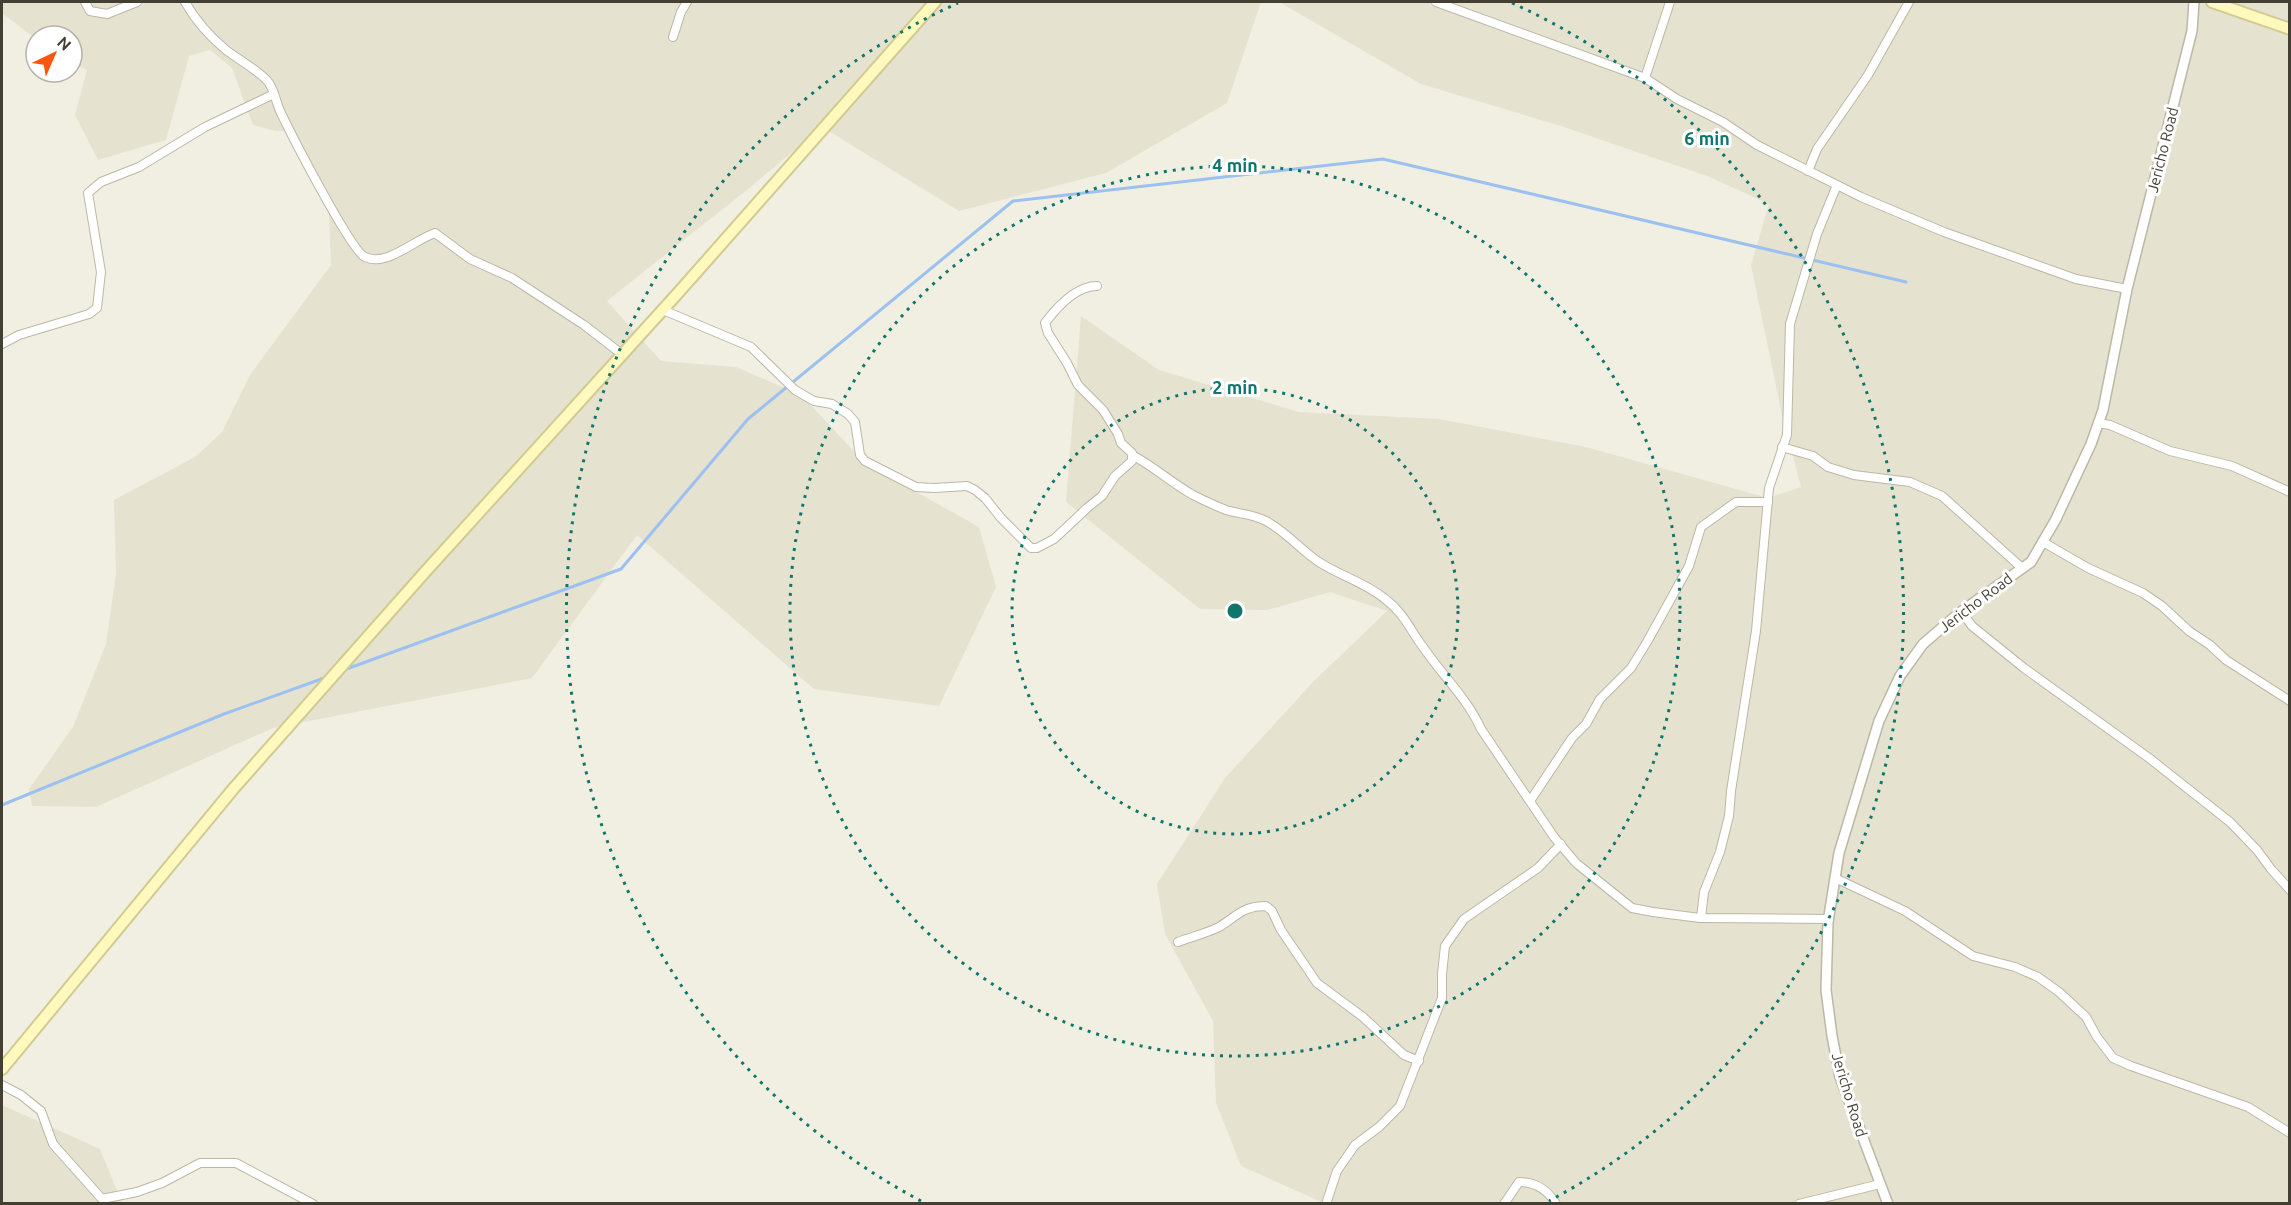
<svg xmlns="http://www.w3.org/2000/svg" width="2291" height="1205" font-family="Ubuntu,sans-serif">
  <rect width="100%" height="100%" fill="#f1efe2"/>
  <g fill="#e5e2d0">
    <polygon points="2,2 1261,2 1227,103 1106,173 959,211 822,127 748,189 607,301 661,361 736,367 801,395 866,464 979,527 996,587 939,706 814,689 637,535 532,678 273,728 96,807 32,806 29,789 73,727 106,644 116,574 114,500 195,457 222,432 250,375 331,265 329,215 295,131 275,131 253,125 232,68 210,50 189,56 166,140 98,160 75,115 87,70 72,62 72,36 36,36 36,39 2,13"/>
    <polygon points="1279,2 2289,2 2289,1203 1326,1204 1241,1166 1216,1103 1213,1021 1165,934 1157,884 1225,778 1313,682 1387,611 1330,592 1267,610 1200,609 1066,502 1081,316 1159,370 1299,412 1439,419 1586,447 1768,498 1801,487 1781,410 1751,265 1769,204 1707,176 1561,126 1421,84"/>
    <polygon points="2,1105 100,1149 122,1203 2,1204"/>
  </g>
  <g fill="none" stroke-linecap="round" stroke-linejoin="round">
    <g stroke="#9cc1f0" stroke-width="3">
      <polyline points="341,671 621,569 748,419 1013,201 1383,159 1906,282"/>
      <polyline points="2,805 224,714 327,677"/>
    </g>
    <defs>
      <g id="minor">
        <polyline points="85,2 90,11 107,14 137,2"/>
        <path d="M 185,2 C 196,21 209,36 226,50 C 236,58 263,73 269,83 C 275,92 276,103 281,113 C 291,134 351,251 365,257 C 387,267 414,240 435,233 L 470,259 L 512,278 L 584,325 L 623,355"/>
        <polyline points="1436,2 1645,78 1677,99 1723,122 1757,145 1861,197 1944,232 2076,279 2127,289"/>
        <polyline points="673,37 681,12 687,2"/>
        <polyline points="1645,78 1670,2"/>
        <polyline points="1808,171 1817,149 1868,75 1909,2"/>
        <path d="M 663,310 L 751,347 L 795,390 L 814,401 L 832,404 L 848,414 L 855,422 L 860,455 L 865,461 L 916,487 L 934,488 L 967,486 L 975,490 L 985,498 L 1001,518 L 1031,548 L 1037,548 L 1054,539 L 1067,527 L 1087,508 L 1102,496 L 1115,476 L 1132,461 L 1132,453 L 1121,443 L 1118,434 L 1103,410 L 1078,385 L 1067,363 L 1048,333 L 1045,323 C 1057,307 1076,286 1097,286"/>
        <polyline points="2,344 19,335 89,314 97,308 101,272 88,193 101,182 139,167 205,127 274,94"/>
        <polyline points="2098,423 2110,425 2170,451 2232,466 2290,492"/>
        <polyline points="1782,447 1813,456 1828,467 1854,475 1910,482 1942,496 2022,568"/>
        <path d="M 1132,455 C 1153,466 1172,483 1193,495 C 1203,500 1216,506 1226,510 C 1239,514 1253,514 1266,521 C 1285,531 1298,547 1316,560 C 1337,575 1363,581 1384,598 C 1405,614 1408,627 1423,647 C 1442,675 1467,698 1481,729 L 1554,837 L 1576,863 L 1632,908 L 1653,912 L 1700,918 L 1829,919"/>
        <polyline points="2043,542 2088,568 2143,593 2162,606 2189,631 2210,645 2226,660 2290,701"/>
        <polyline points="1962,612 1972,626 2024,668 2149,758 2230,822 2257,850 2271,869 2290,890"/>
        <polyline points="1530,801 1572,738 1586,724 1600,699 1631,668 1647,642 1689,566 1701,527 1736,502 1768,502"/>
        <polyline points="1835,878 1905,911 1973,956 2015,967 2038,977 2059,992 2086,1017 2097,1037 2113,1058 2131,1066 2248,1107 2290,1133"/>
        <polyline points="1701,918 1704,892 1720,852 1729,816 1731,791 1756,631 1769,488 1787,435 1790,324 1817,234 1837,185"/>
        <path d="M 1178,942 C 1191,937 1207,933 1219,927 C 1237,916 1243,906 1266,906 L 1272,911 L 1281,930 L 1317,983 L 1363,1017 L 1404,1055 L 1419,1061"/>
        <polyline points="2,1085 21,1095 41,1111 53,1144 102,1199 137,1192 162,1183 200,1163 236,1163 313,1204"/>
        <polyline points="1326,1204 1337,1171 1355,1145 1379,1127 1400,1106 1442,998 1442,974 1445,946 1464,919 1538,868 1561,844"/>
        <path d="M 1504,1204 L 1519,1182 C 1535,1182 1548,1190 1556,1204"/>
        <polyline points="1799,1204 1880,1184"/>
      </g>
      <polyline id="tertiary" points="1888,1204 1840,1077 1832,1036 1826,990 1828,922 1839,853 1879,721 1900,676 1923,644 1958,614 2031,562 2056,519 2091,444 2103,410 2127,289 2192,31 2194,2"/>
      <g id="secondary">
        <polyline points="2212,2 2290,29"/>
        <polyline points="2,1069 234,788 425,572 678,293 935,2"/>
      </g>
    </defs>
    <use href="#minor" stroke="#bcb8a5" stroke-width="10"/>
    <use href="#tertiary" stroke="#bcb8a5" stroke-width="12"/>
    <use href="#secondary" stroke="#d2cb91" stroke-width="14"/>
    <use href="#minor" stroke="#fff" stroke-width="8"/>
    <use href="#tertiary" stroke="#fff" stroke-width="9"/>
    <use href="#secondary" stroke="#fff9be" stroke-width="10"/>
  </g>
  <g fill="none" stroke="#0f766e" stroke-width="3" stroke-dasharray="3 6">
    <circle cx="1235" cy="611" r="223"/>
    <circle cx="1235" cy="611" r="445"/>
    <path d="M921 1201A668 668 0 0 1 958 3M1512 3A668 668 0 0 1 1549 1201"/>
  </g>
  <g text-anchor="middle" stroke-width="6" stroke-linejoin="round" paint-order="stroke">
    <g font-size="15" fill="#433f33" stroke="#fff">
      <text transform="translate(2163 150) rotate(-76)" y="5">Jericho Road</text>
      <text transform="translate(1976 603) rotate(-37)" y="5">Jericho Road</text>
      <text transform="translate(1849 1095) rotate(73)" y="5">Jericho Road</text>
    </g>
  </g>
  <circle cx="1235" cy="611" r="9" fill="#0f766e" stroke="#fff" stroke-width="3"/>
  <g font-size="18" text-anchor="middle" font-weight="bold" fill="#0f766e" stroke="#fff" stroke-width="6" stroke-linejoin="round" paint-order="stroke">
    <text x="1707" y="145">6 min</text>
    <text x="1235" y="172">4 min</text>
    <text x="1235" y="394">2 min</text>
  </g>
  <rect width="2291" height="1205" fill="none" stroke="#433f33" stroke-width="6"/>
  <g transform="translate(54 54) rotate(44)"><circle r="28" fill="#ffffff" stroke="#b4b2ad" stroke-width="1.5"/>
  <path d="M0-4.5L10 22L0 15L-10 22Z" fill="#fb560f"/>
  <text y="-9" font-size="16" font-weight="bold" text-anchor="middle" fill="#433f33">N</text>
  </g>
</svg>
